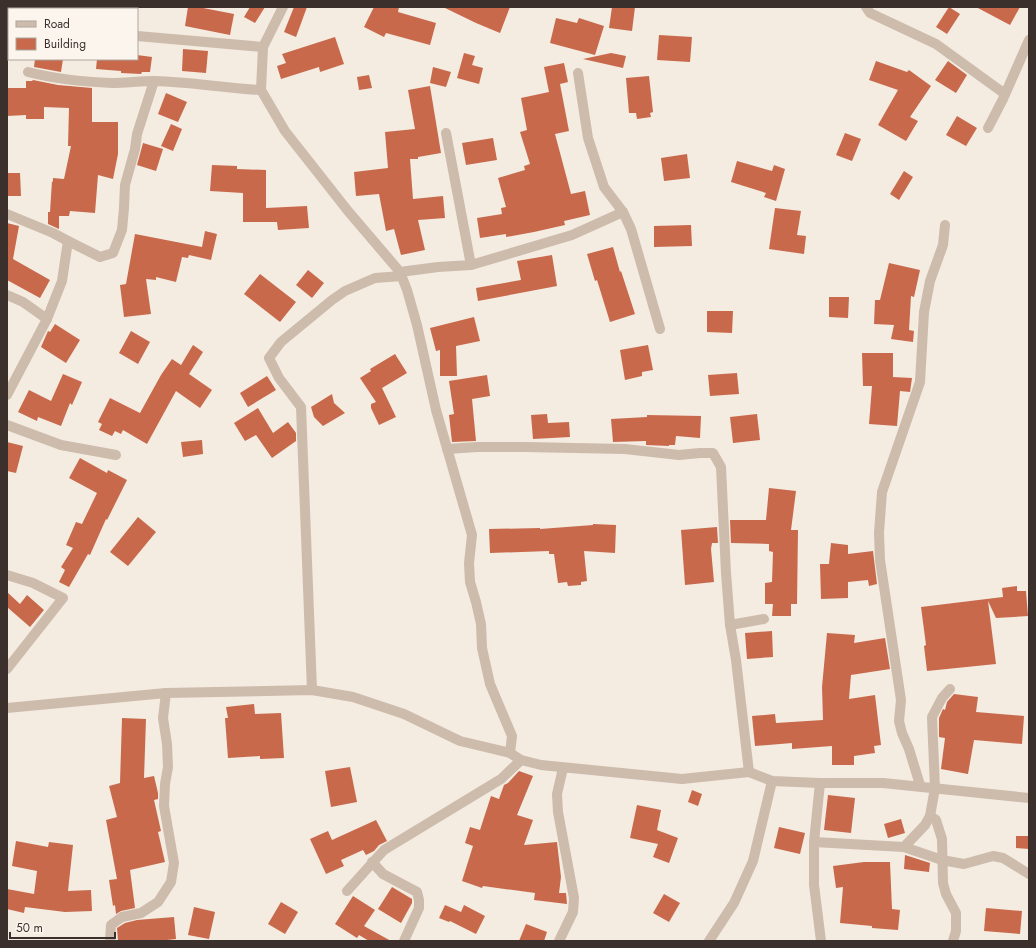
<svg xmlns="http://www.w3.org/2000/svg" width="1036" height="948" font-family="Jost,sans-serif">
  <rect width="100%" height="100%" fill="#f4ebe1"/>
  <g fill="#c8694b">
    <polygon points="188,7 198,7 234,14 230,35 185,26"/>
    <polygon points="250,7 265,7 255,23 244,17"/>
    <polygon points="294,7 307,7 296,37 284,32"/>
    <polygon points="374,7 399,7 398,12 436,23 430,45 386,33 384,37 364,27"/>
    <polygon points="443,7 510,7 500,33 476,23"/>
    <polygon points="612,7 635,7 632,31 609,28"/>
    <polygon points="949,7 960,14 947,34 936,27"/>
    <polygon points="976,7 1020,7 1010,25"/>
    <polygon points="556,18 577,23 579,18 604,26 595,55 550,43"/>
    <polygon points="659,35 692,37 690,62 657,60"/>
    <polygon points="335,37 344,64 320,72 319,67 281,79 277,66 286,63 282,54"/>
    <polygon points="183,49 208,51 206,73 182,71"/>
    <polygon points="464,53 475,56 472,65 483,68 479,84 457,78"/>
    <polygon points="611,53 626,56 623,68 583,59"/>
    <polygon points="137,55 152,57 150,72 142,72 141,74 121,73 121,71 96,69 97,59 137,59"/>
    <polygon points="35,59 63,59 61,72 34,67"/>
    <polygon points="876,61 907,72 909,70 931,86 910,117 918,121 906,141 878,125 898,90 869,80"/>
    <polygon points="948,61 967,75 956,93 935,80"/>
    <polygon points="564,63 568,82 560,84 569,131 555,134 571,194 585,191 590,215 564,221 565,225 534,232 506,237 506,234 480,238 477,218 502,214 501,208 506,207 498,178 525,170 524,166 530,164 520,132 527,130 521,98 549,92 544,67"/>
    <polygon points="433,67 451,72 446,87 430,83"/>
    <polygon points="369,75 372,88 359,90 357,77"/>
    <polygon points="649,76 653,112 650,113 651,117 637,119 636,113 629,113 626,78"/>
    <polygon points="33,80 58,85 92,88 92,122 118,122 118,154 113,179 98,175 95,213 70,211 69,216 59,216 59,229 48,224 48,212 50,212 52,181 53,182 53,178 64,179 71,146 68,146 69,108 44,107 44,119 26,119 26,115 7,116 7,88 26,88 26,81 32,81"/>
    <polygon points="430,86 441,153 418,157 418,159 410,159 413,199 443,196 445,218 418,220 425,250 401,255 394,229 386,231 379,194 356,196 354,172 388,168 385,132 415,129 408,90"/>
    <polygon points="166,93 187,102 178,122 158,114"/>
    <polygon points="957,116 977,128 966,146 946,135"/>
    <polygon points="171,124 182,129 173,151 161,146"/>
    <polygon points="845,133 861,139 852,161 836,155"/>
    <polygon points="493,138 497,160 466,165 462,143"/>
    <polygon points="143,143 163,149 156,171 137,165"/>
    <polygon points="687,154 690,178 664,181 661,158"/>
    <polygon points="737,161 772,171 774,165 785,169 776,201 764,197 766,193 731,182"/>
    <polygon points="212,165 237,166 237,169 266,170 266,208 307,206 309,228 278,230 277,222 243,222 243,193 210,191"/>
    <polygon points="904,171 913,177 899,200 890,194"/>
    <polygon points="7,173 20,173 21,196 7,196"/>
    <polygon points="775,208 801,211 797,235 806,236 804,254 769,249"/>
    <polygon points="7,223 19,226 13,259 50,280 40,298 7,280"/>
    <polygon points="691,225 692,246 654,247 654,226"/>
    <polygon points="205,231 217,234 211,260 189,255 188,258 182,257 176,282 156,277 156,280 146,279 151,314 124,317 120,285 126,284 135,234 202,247"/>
    <polygon points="613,247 620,272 621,271 635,314 610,322 597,280 595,281 587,254"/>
    <polygon points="552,255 557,286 478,301 476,288 521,280 517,261"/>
    <polygon points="889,263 920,270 914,297 911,296 909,330 914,331 913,342 891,339 894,325 874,324 875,300 880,300"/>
    <polygon points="308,270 324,283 312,298 296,285"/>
    <polygon points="260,274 296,302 280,322 244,294"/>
    <polygon points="829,297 849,297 848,318 829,317"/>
    <polygon points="707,311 733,311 732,333 707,332"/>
    <polygon points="474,317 480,341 456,346 457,376 440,376 440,350 436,351 430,328"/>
    <polygon points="55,324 80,340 66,363 41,347 48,331 50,332"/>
    <polygon points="131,331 150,342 138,364 119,353"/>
    <polygon points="193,345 203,352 189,374 212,390 200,408 176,391 147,444 123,430 121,434 115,431 112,436 99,430 102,424 98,422 110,398 140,413 161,375 172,359 181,365"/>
    <polygon points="648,345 653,370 642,372 642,376 625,380 620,350"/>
    <polygon points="862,353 893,353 893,377 912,378 910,392 900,391 897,426 869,424 872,386 863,386"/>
    <polygon points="395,354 407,373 382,388 396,417 379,425 371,408 371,404 376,402 360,378 371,371 370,369"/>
    <polygon points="737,373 739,394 710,396 708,375"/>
    <polygon points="63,374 82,382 72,405 70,403 61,426 38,417 37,421 18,412 29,390 51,401"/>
    <polygon points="487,375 490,396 472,399 476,441 452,442 449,415 454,414 449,381"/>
    <polygon points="267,376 276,390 248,407 240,393"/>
    <polygon points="332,394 334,403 345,413 323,426 314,417 311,407"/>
    <polygon points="258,408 273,433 288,422 296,433 296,441 272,458 256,435 245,441 234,423"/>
    <polygon points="547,414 548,423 569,422 570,437 533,439 531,415"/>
    <polygon points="757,414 760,440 733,443 730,417"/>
    <polygon points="647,415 701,416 700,438 676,436 675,445 669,445 669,446 646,445 646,441 613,442 611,419 647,417"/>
    <polygon points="202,440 203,454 183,457 181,442"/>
    <polygon points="7,442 23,446 16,473 7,471"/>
    <polygon points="80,458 107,473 108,470 127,480 107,520 106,519 90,555 88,554 69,587 59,582 65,570 61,567 73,548 66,545 76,522 82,524 97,493 69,478"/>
    <polygon points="769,488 796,491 791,530 798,530 797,604 791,604 791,616 772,616 773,604 765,604 765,583 772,582 773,552 769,551 769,544 731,543 730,520 766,520"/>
    <polygon points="138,517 156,532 128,566 110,552"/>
    <polygon points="593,524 616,525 615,553 584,551 587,581 581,582 581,585 568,586 567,582 558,583 554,554 549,554 549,551 490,553 489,529 540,528 540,529 593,525"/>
    <polygon points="717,527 718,543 712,543 711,549 714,582 685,585 681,530"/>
    <polygon points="831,543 848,545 848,554 873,551 877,584 869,586 868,580 848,582 848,598 821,599 820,564 829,564"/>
    <polygon points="1017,586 1017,591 1026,591 1028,616 996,618 988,601 996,664 927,671 924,646 926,645 921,607 1003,597 1002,588"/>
    <polygon points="7,592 20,604 27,595 44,610 30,627 7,607"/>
    <polygon points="772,631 773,657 747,659 745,633"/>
    <polygon points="827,633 855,635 854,643 885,638 890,669 851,675 849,699 875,695 881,745 874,746 875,753 854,756 854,765 832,765 832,746 792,749 792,743 755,746 752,716 775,714 776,723 823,720 822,687"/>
    <polygon points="954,694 978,697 976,712 1024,716 1022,744 974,740 968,774 941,769 945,738 939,737 939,718 943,709 945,710 947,702"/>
    <polygon points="254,704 255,714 281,713 284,758 260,759 260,756 228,758 225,718 228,718 226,707"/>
    <polygon points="122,718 146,719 144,778 154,776 158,793 158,799 154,800 161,831 158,832 165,862 130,870 135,908 121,911 116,914 115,905 113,906 109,880 117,879 106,820 117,817 109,786 120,783"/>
    <polygon points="350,767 357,802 331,807 325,771"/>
    <polygon points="519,771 533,776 517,815 533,820 524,845 557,842 561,877 559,893 566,893 567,904 534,900 535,893 483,886 482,888 462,881 473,846 465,843 470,827 480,830 491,796 499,799 504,785 508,783"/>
    <polygon points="692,790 702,794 698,806 688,802"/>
    <polygon points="828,795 855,798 851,833 824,830"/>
    <polygon points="637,805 661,810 657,830 678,838 669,863 653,857 658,844 630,838"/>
    <polygon points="901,819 905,833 888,838 884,824"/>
    <polygon points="376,820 387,841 379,845 374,851 366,855 363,850 341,860 344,866 326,874 310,839 328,831 332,840"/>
    <polygon points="779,827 805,833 800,854 774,848"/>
    <polygon points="1016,836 1029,836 1029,849 1016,848"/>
    <polygon points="16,841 48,847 49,842 73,845 68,891 91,890 92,911 65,912 25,907 24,913 7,909 7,889 34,894 37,871 12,866"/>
    <polygon points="905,855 930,863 929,872 904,869"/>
    <polygon points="864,862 890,862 892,909 900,910 898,930 872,928 872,926 840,923 843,887 836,888 833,866"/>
    <polygon points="392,887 412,899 412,903 401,923 378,909"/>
    <polygon points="664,894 680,903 669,922 653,913"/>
    <polygon points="353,896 375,910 364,926 391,941 369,941 359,935 357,938 335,924"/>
    <polygon points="281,902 298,912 285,934 268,924"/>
    <polygon points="445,905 461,912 464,905 485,916 476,934 450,921 449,922 439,918"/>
    <polygon points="194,907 215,912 209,939 188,935"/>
    <polygon points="986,908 1022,911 1020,934 984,931"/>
    <polygon points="174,917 176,939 158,941 118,941 117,928 125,923 137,920"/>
    <polygon points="526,924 547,932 544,941 519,941"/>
  </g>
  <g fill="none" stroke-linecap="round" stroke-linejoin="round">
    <g stroke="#cdbbac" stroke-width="10">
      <polyline points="11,7 15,9"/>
      <polyline points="283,7 263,47 261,90 285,131 348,211 400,272 407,290 417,325 436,410 472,535 469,563 470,582 476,602 481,624 482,648 490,684 512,736 510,753"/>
      <polyline points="866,7 870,13 936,44 1005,94"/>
      <polyline points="137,36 263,47"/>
      <path d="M 28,72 C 55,79 84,82 112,83 C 126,83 140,81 155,81 C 190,82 225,88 261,90"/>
      <polyline points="578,73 588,138 604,187 623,212 631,229 660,329"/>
      <polyline points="988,128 1003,99 1029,40"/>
      <polyline points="7,214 53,233 68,241"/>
      <polyline points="471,265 572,235 623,212"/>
      <polyline points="400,272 438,267 471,265 446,133"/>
      <polyline points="7,295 23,302 47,319"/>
      <polyline points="7,395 47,319 62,281 68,241 100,257 113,253 122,230 124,208 125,185 135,149 137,134 154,81"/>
      <polyline points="7,425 61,445 116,455"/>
      <polyline points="447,449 477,447 525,447 625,449 679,455 700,453 713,453 721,467 726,573 730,625 736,660 749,772"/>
      <polyline points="7,575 33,583 63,598 7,669"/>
      <polyline points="730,625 764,619"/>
      <polyline points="312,690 301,407 279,378 269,358 281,342 332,300 345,291 375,278 402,276"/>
      <polyline points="7,708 166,693 312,690 353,697 404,714 460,741 510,753 521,760 541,765 682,779 749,772 772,781 820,783 883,783 1029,798"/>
      <polyline points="820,783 814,842 814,885 821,941"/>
      <polyline points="920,785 909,749 902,733 899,721 901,700 880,560 879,533 882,492 920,382 924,312 930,281 943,245 945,225"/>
      <polyline points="930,816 936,820 942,839 943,883 946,894 956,913 956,931 953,941"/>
      <polyline points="814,842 904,847 942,860 964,864 993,856 1003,858 1029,874"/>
      <polyline points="904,847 925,825 930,816 935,788 932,717 942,698 950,689"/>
      <polyline points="372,862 383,874 417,892 419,900 419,908 404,941"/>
      <polyline points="347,891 384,850 501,779 521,760"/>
      <polyline points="110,941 111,925 122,917 141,913 158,902 171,882 174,863 164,806 165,784 168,767 167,744 163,718 166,693"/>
      <polyline points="559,941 573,912 574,898 558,812 557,794 563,768"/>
      <polyline points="709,941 734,903 753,861 772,781"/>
    </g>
  </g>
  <rect width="1036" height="948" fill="none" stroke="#3b302b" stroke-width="16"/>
  <rect x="8" y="8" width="130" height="52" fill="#fbf5ee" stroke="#aea6a0"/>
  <rect x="16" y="21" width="20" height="6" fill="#cdbbac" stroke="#aea6a0"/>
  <text x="44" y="28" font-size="12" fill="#3b302b">Road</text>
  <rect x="16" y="38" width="20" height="12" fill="#c8694b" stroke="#aea6a0"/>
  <text x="44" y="48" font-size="12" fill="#3b302b">Building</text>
  <path d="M10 932v6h105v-6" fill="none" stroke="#3b302b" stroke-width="2"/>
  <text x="16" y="932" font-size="12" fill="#3b302b" stroke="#fbf5ee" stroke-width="3" paint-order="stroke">50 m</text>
</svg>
